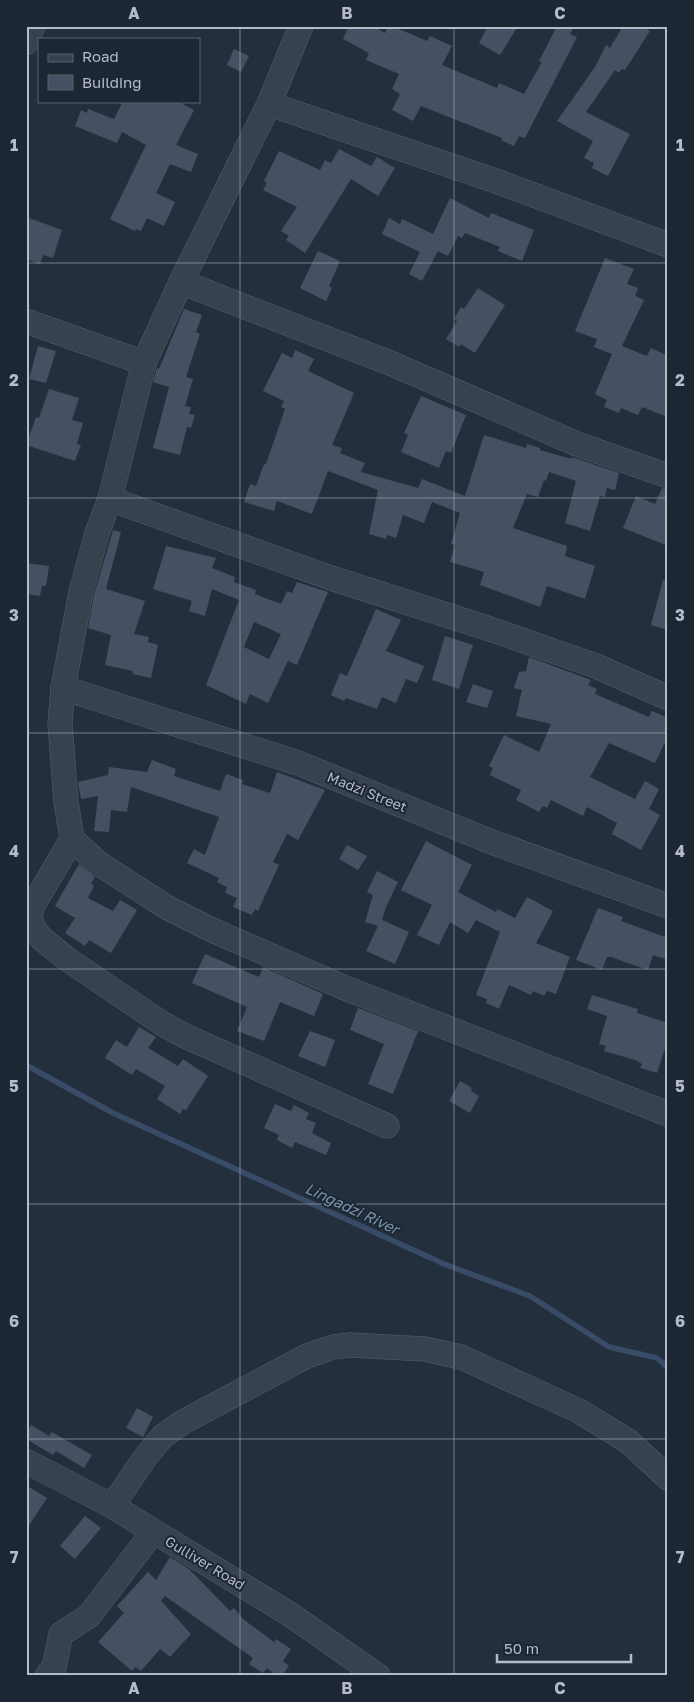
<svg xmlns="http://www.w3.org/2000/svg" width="694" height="1702" font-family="'Golos Text',sans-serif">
  <rect width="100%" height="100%" fill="#242f3e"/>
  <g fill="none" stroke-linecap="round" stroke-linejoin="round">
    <polyline stroke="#394c67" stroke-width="5.5" points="26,1065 113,1113 444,1264 530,1296 609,1347 657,1358 668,1368"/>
  </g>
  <g fill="#455162" fill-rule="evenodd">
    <polygon points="349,26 373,26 385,33 388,26 392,26 427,41 430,36 452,46 442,65 497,88 499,83 524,94 542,62 539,61 557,26 574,26 570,34 577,37 525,138 519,136 514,146 501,140 502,138 421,106 413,121 392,110 400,94 392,89 399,74 366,60 369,53 343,39"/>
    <polygon points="488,26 518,26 500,55 479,43"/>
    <polygon points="623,26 641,26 650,31 625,70 622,69 619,73 615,70 586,112 630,134 608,176 592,168 594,163 584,158 593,141 557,121 595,67 606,45 610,48"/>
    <polygon points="234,49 249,56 241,72 227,65"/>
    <polygon points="123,101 177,101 194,110 176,145 198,154 191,172 170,164 156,193 175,202 164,226 147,218 141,231 136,229 135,231 110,219 146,145 122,132 117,143 75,126 81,110 87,113 88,109 114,119"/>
    <polygon points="339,149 371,166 377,157 395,168 378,196 351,179 305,253 286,240 289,236 281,231 297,207 263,190 267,183 264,181 279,151 320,170 325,160 331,163"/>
    <polygon points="450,198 489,218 491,213 534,230 522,261 498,251 500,247 465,233 462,238 458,236 448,256 438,251 422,281 409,274 420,252 382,234 389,218 400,224 402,219 433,234"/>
    <polygon points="26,217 62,230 53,258 43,255 40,264 26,259"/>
    <polygon points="318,251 340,261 329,286 332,288 326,301 300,288"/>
    <polygon points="605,258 634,269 627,284 638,288 635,296 644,300 622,346 647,356 651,348 668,356 668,417 642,407 638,415 621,408 619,413 604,407 607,400 595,394 612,354 594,347 597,339 575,331"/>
    <polygon points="478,288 505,305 475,353 461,344 459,347 446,339 457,321 454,319 461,307 464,309"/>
    <polygon points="184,309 202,315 196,332 200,334 186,377 193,379 185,406 191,407 189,414 195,415 191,428 187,427 180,455 153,448 169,387 153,382 157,368 159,369"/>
    <polygon points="38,346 56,351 46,383 29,379"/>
    <polygon points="295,350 314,359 308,371 354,393 332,445 342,448 340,453 365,463 361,472 418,488 422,479 465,496 484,435 526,448 527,444 540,448 540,450 571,459 572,457 619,473 615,490 607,488 605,497 600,496 590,531 565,523 576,481 549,472 546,481 544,480 538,497 527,494 513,528 567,546 565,556 595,566 585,599 547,586 540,607 480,585 484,572 450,562 455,545 451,544 460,513 432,502 424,523 403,515 396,538 387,535 386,539 369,534 378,490 328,471 312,514 277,501 274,511 244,502 250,484 256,486 264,464 266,464 285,409 281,407 284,401 263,391 282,353 292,358"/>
    <polygon points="49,389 79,398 72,420 83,423 77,444 81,445 75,461 26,445 36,417 39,418"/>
    <polygon points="421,396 466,415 451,453 446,451 439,468 401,452 408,435 404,433"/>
    <polygon points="662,488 668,489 668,546 623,528 636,496 655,504"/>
    <polygon points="113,530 121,532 106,589 145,601 134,634 149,637 148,642 158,645 151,678 133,674 133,671 105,665 111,635 88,628 94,595"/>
    <path d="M 166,546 L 216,558 L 212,568 L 235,577 L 234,582 L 256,590 L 255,594 L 281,604 L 287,591 L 292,593 L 297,582 L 328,592 L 297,665 L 288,661 L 268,703 L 250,694 L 246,704 L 206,685 L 239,600 L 212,589 L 205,616 L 189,611 L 192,601 L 153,589 ZM 254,622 L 281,634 L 269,659 L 244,647 Z"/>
    <polygon points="26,563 49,566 46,586 42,586 40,596 26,594"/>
    <polygon points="663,580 668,581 668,630 651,625"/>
    <polygon points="376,609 401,620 386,651 424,666 417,683 406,679 396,703 382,697 377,709 346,698 344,701 331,695 340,673 347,676"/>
    <polygon points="445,636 473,645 459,689 432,680"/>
    <polygon points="529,657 591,680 588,685 597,689 595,694 649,717 652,711 668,718 668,736 655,763 609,743 590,777 635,799 645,781 659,789 649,809 660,815 641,850 612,834 617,823 587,807 583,816 551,800 547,808 543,806 539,812 516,800 521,790 490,775 493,768 489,766 504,735 539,752 551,724 516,716 522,690 514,688 519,672 526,671"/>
    <polygon points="473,684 493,691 487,708 466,702"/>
    <polygon points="152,760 176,769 174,776 220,791 226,774 243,780 242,784 270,793 277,772 325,790 298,840 287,834 273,862 279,865 258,911 255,909 252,915 233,907 237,898 225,893 227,887 217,882 219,878 187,863 194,849 205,855 219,817 131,787 127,812 111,810 109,832 94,831 98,796 81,799 78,782 108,775 109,767 147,772"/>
    <polygon points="426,841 472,865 458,892 496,912 497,909 515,918 527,897 553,911 536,943 570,957 556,994 547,991 544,996 533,991 531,995 509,985 499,1009 486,1003 487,999 476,995 500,932 476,920 468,933 450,922 439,945 417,935 432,905 401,890"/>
    <polygon points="347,845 367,856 358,870 339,859"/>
    <polygon points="79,864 95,877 91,884 94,886 88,898 113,911 120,900 137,910 111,953 89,940 85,946 65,933 75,918 55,906"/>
    <polygon points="377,871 398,882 386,907 382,920 409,932 395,964 366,951 378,926 365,922 373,895 367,892"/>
    <polygon points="598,908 623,917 621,921 668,938 668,960 653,955 648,970 611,957 607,957 602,970 576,960"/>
    <polygon points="205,954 259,977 263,967 323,994 314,1016 280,1002 264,1041 237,1031 247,1007 192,983"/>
    <polygon points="592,995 638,1009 637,1013 668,1023 668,1039 657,1073 640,1068 642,1064 635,1060 604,1051 606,1046 599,1044 607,1016 587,1009"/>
    <polygon points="358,1008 418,1031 393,1094 368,1084 384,1044 350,1030"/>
    <polygon points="139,1027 156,1037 148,1048 178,1066 183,1059 208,1076 186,1110 183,1109 180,1114 157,1099 165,1086 136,1069 132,1075 105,1058 116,1040 127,1047"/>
    <polygon points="310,1031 335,1040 325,1067 298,1056"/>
    <polygon points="460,1081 472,1088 471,1091 479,1096 470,1113 449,1101"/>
    <polygon points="275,1104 291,1111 294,1105 309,1113 306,1119 316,1123 312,1133 331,1143 326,1155 295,1142 292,1148 277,1140 279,1135 264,1128"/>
    <polygon points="137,1408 153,1417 143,1437 126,1428"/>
    <polygon points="31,1425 49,1436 52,1432 92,1455 84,1468 56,1451 53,1455 26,1439 26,1433"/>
    <polygon points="26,1485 47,1498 26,1530"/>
    <polygon points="85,1516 101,1528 75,1559 60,1546"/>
    <polygon points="170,1557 189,1569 230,1611 234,1608 243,1619 274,1642 276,1639 291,1649 283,1661 289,1666 282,1676 277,1676 267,1668 263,1673 249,1664 253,1658 165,1596 161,1601 191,1634 170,1657 160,1649 141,1671 135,1667 132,1671 98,1642 124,1613 117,1606 148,1572 156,1580"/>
  </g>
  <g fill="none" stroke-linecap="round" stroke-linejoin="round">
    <defs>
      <g id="minor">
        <polyline points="301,26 269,104 181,282 144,363 110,499 97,533 81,592 63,688 60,723 66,802 72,839 98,863 168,908 212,930 345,988 668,1114"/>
        <polyline points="26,43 33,26"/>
        <polyline points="269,104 496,181 668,245"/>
        <polyline points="181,282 390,363 577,444 668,476"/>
        <polyline points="26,321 144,363"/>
        <polyline points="110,499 331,578 487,628 596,666 668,698"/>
        <polyline points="63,688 298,763 489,841 668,906"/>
        <polyline points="72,839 32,907 30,918 33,927 41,938 67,959 163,1024 185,1036 387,1126"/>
        <polyline points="26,1461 112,1506 291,1615 378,1676"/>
        <polyline points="112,1506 147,1455 163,1436 183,1422 307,1356 333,1347 350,1345 425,1349 461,1357 579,1411 628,1441 668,1478"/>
        <polyline points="47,1676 54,1667 61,1634 89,1616 153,1532"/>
      </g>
    </defs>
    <use href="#minor" stroke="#565f6c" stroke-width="25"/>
    <use href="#minor" stroke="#38414e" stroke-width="24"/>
  </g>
  <path fill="none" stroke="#b4bcc9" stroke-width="1" stroke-opacity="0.55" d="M 240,26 L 240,1676M 454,26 L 454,1676M 26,263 L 668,263M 26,498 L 668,498M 26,733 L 668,733M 26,969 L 668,969M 26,1204 L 668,1204M 26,1439 L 668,1439"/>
  <g text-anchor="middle" stroke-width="4" stroke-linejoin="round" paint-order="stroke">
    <g font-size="14" fill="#b4bcc9" stroke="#1d2633">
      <text transform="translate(367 792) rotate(22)" y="5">Madzi Street</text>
      <text transform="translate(205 1563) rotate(31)" y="5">Gulliver Road</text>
    </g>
    <g font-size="15" font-style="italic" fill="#7c92b1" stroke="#1d2633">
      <text transform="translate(352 1209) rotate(25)" y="5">Lingadzi River</text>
    </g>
  </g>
  <rect width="694" height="1702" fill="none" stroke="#1d2633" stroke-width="55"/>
  <rect x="38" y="38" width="162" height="65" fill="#1d2633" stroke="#59626f"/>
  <rect x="48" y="54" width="25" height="8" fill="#38414e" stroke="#59626f"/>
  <text x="82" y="62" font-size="15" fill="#b4bcc9">Road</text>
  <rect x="48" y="75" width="25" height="15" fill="#455162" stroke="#59626f"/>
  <text x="82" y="88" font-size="15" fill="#b4bcc9">Building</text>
  <path d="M497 1654v8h134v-8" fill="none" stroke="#b4bcc9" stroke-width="2.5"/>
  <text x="504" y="1654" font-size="15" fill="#b4bcc9" stroke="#1d2633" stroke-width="4" paint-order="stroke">50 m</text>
  <rect x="28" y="28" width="638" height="1646" fill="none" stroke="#b4bcc9" stroke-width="2"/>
  <g font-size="16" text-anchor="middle" font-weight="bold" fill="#b4bcc9">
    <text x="134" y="19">A</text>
    <text x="347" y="19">B</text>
    <text x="560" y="19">C</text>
    <text x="14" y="151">1</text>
    <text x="680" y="151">1</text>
    <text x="14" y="386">2</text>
    <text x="680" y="386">2</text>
    <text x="14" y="621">3</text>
    <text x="680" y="621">3</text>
    <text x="14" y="857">4</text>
    <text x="680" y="857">4</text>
    <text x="14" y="1092">5</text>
    <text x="680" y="1092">5</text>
    <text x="14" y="1327">6</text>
    <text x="680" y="1327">6</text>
    <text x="14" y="1563">7</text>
    <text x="680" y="1563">7</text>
    <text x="134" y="1694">A</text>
    <text x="347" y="1694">B</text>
    <text x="560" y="1694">C</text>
  </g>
</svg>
